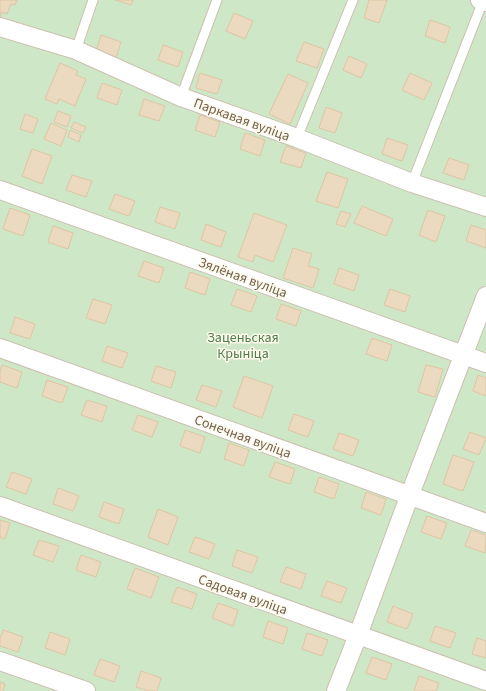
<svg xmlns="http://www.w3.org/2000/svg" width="486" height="691" font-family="'Source Sans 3',sans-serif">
  <rect width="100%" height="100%" fill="#fbf7e8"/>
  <rect fill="#cee7c7" x="0" y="0" width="486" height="691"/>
  <g fill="#ecdac0" stroke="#dfc6a4">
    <polygon points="0,0 17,0 15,5 11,4 7,14 2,12 0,17"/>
    <polygon points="115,0 133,0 131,5"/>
    <polygon points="369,0 387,0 379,23 364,18"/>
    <polygon points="234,13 253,21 245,39 226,31"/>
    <polygon points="430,20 450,27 445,43 425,36"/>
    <polygon points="101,35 121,42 116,58 96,51"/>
    <polygon points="304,42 324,49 317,68 296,61"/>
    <polygon points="163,45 183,52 178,67 158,60"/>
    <polygon points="349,56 367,64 361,78 343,70"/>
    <polygon points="60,63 78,71 76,75 86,79 75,106 59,99 57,104 45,99"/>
    <polygon points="200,73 222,80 217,94 196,88"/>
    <polygon points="410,73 432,83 424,100 402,90"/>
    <polygon points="288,74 308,83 290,124 269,114"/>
    <polygon points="102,83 122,90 117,105 97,98"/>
    <polygon points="144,99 165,106 159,121 139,115"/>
    <polygon points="326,107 342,113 335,133 319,128"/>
    <polygon points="58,111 71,116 67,127 54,122"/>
    <polygon points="25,114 38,119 33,133 20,129"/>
    <polygon points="200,115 220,122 215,137 195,130"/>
    <polygon points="74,122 86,127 83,133 71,128"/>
    <polygon points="51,123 67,130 61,146 44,139"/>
    <polygon points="70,130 81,135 79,142 68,137"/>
    <polygon points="245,133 265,140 260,156 240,149"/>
    <polygon points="387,138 408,145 402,161 382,154"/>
    <polygon points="286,146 306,153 301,168 280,162"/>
    <polygon points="32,149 52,156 42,184 22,176"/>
    <polygon points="449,158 469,165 464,180 443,173"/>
    <polygon points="327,172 348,179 338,208 316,201"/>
    <polygon points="72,175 92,181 86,197 66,190"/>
    <polygon points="115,194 135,201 129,216 109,209"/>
    <polygon points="362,206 393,219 386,236 354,223"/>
    <polygon points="160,207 180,213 175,229 155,222"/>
    <polygon points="10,208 30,215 23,236 3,229"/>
    <polygon points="428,210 445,216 436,242 419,235"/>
    <polygon points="341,211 351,214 345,227 336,224"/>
    <polygon points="254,213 287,225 273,262 255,255 253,262 238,257"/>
    <polygon points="206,224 226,232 221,247 201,240"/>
    <polygon points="471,225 486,230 486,248 466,241"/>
    <polygon points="53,226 73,233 68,249 48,242"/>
    <polygon points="293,248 312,254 308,266 319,269 313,288 283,278"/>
    <polygon points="144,261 164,268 159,283 138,276"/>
    <polygon points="339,268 359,275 354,291 334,284"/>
    <polygon points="190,272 210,279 205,295 185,288"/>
    <polygon points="237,289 257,296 251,312 231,305"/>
    <polygon points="390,289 410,296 405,312 384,305"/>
    <polygon points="93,299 112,305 105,324 86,318"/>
    <polygon points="281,304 301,311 296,326 276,319"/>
    <polygon points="15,317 35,324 30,339 10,333"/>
    <polygon points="372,338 392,345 387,361 366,354"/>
    <polygon points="107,346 128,353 122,368 102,361"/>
    <polygon points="2,365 22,372 17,388 0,382 0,372"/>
    <polygon points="426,365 443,369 435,397 418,392"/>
    <polygon points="156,366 176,372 171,388 151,381"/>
    <polygon points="478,375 486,378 486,396 473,391"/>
    <polygon points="244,376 273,386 262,418 233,407"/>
    <polygon points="47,380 68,387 62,403 42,396"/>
    <polygon points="202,385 222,391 216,407 196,400"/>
    <polygon points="87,400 107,406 102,422 81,415"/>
    <polygon points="294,414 314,421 308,437 288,430"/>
    <polygon points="138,415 158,422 152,437 132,430"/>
    <polygon points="185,430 205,437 200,453 180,446"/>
    <polygon points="470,432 486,438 479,455 463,449"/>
    <polygon points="339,433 359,440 353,456 333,449"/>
    <polygon points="229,443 249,450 244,466 224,459"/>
    <polygon points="453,455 474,462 463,491 443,484"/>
    <polygon points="275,462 295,469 290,484 269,477"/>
    <polygon points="12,472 32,479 26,494 6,487"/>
    <polygon points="319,477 339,484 334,499 314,492"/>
    <polygon points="58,488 79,496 73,511 53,504"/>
    <polygon points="366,492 386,499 381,515 361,508"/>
    <polygon points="104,502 124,509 119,524 99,517"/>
    <polygon points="158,509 178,517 168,545 148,537"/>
    <polygon points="427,516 447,523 441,539 421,532"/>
    <polygon points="0,520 10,523 5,539 0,537"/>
    <polygon points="471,530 486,535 485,553 465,546"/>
    <polygon points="195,537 215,544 209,559 189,552"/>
    <polygon points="39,540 59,546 53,562 33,555"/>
    <polygon points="237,550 258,557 252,573 232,566"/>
    <polygon points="81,555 101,562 96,577 76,570"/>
    <polygon points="286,567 306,574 301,589 280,582"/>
    <polygon points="135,568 159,577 151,598 127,589"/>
    <polygon points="327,581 347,588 341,603 321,596"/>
    <polygon points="177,587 197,594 192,609 171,602"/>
    <polygon points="218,603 238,610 233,626 212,618"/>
    <polygon points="393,606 413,614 407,629 387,622"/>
    <polygon points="268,621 288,628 283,644 263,637"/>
    <polygon points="435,626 456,633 450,648 430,641"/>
    <polygon points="3,630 23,637 18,652 0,646 0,639"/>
    <polygon points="50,632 70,639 65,655 45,648"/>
    <polygon points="307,633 328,640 322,656 302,649"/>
    <polygon points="477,638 486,641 486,658 472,654"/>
    <polygon points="372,657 392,664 386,680 366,673"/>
    <polygon points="100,659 120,666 114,682 94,675"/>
    <polygon points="141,671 161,678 157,691 149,691 136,687"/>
    <polygon points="419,676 439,683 436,691 414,691"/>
    <polygon points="0,682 5,684 3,691 0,691"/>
  </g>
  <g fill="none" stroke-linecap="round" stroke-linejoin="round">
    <defs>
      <g id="lane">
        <polyline points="76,50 93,0"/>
        <polyline points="181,97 217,0"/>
        <polyline points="297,138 353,0"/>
        <polyline points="412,183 483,1"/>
      </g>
      <g id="street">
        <polyline points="480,0 486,2"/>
        <polyline points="0,27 76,50 181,97 297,138 412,183 486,207"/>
        <polyline points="0,190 486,363"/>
        <polyline points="0,348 486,523"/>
        <polyline points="0,506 486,681"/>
        <polyline points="0,661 86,691"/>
        <polyline points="336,691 358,635 409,497 486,296"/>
      </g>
    </defs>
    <use href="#lane" stroke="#ccc1af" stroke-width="11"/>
    <use href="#street" stroke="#ccc1af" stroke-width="20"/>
    <use href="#lane" stroke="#fff" stroke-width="9"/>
    <use href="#street" stroke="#fff" stroke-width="18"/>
  </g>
  <g text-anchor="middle" stroke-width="3" stroke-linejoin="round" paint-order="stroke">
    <g font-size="14" fill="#73624e" stroke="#fefaee">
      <text transform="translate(242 119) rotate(20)" y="5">Паркавая вуліца</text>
      <text transform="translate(243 277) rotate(20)" y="5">Зялёная вуліца</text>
      <text transform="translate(243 436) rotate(20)" y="5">Сонечная вуліца</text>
      <text transform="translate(243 594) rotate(20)" y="5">Садовая вуліца</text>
    </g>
    <g font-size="14" fill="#507d4a" stroke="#fefaee">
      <text x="243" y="342">Заценьская<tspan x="243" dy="16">Крыніца</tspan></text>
    </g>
  </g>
</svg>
